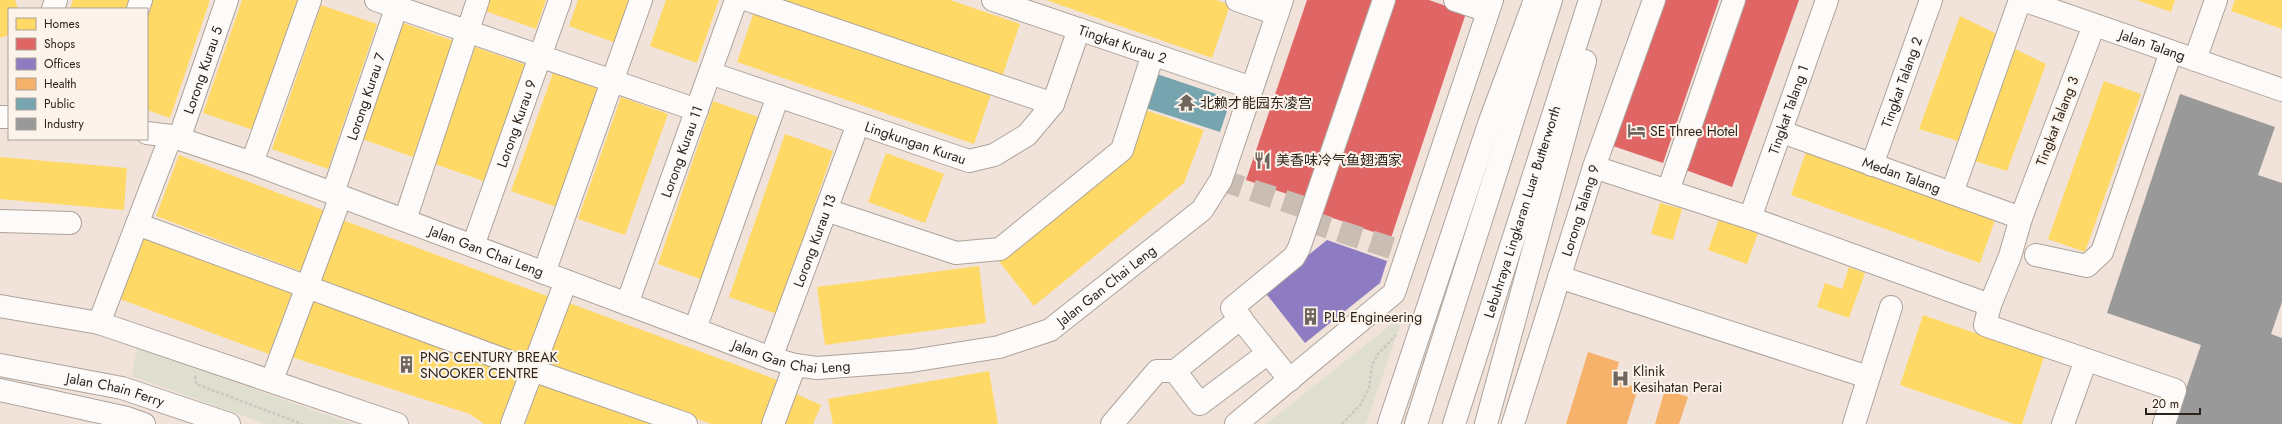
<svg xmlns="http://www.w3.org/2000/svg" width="2282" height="424" font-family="Jost,'Noto Sans SC',sans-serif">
  <rect width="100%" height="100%" fill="#f1e3d9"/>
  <g fill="#dedfcf">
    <polygon points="1404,314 1366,424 1266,424 1397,320"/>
    <polygon points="137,348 352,424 266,424 132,376"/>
  </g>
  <g fill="#ffd966">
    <polygon points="0,0 15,0 18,9 9,9 9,35 0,38"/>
    <polygon points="73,0 132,0 129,9 70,9"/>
    <polygon points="151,0 210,0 170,118 147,110 147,11"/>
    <polygon points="242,0 304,0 259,132 203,113"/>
    <polygon points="489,0 546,0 536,29 485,11"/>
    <polygon points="578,0 631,0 616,43 569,26"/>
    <polygon points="666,0 719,0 697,63 650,46"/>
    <polygon points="781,0 950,0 1020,24 1002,77"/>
    <polygon points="1046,0 1216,0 1230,5 1212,58"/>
    <polygon points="2137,0 2175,0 2171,12"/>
    <polygon points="2235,0 2282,0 2282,29 2231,11"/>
    <polygon points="321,5 377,24 328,169 272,149"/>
    <polygon points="755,9 992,91 974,144 737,62"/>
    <polygon points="1960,16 1997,34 1958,141 1919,129"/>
    <polygon points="403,23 454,41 413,157 362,139"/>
    <polygon points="2009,46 2046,64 2007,171 1968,159"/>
    <polygon points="475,47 526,65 486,182 435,164"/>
    <polygon points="554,70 602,86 559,208 511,191"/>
    <polygon points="2104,81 2141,94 2085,252 2048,239"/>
    <polygon points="621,97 668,114 625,235 578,219"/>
    <polygon points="713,101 761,118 706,281 658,264"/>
    <polygon points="1145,110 1204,130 1184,183 1034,306 998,260 1126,155"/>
    <polygon points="785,134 833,151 777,314 729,297"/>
    <polygon points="1806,152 1995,220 1980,263 1791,195"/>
    <polygon points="886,153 944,174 925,223 868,202"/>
    <polygon points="179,155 328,212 305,273 156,216"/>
    <polygon points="0,157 127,168 124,210 0,199"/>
    <polygon points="1660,203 1682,209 1673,240 1651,234"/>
    <polygon points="340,219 550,297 528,357 318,279"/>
    <polygon points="1719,219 1758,233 1747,264 1708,250"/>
    <polygon points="142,231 294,287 269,354 117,298"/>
    <polygon points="979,266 986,323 825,345 817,287"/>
    <polygon points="1849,267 1865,273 1849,318 1817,307 1825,283 1842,289"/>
    <polygon points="310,296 521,374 503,424 484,424 470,414 288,356"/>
    <polygon points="569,303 780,381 765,424 711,424 547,363"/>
    <polygon points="1923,315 2044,357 2022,424 2014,424 1900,385"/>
    <polygon points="989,371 998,424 833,424 828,399"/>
    <polygon points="540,382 652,424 525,424"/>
    <polygon points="794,393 821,405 813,424 780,424"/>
  </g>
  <g fill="#e06666">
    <polygon points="1307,0 1376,0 1308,201 1246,180"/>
    <polygon points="1393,0 1429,0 1466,13 1391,238 1321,214"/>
    <polygon points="1662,0 1719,0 1663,163 1613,146"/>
    <polygon points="1740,0 1799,0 1732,187 1683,169"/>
  </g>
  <polygon fill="#8e7cc3" points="1327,240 1387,261 1380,283 1305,343 1264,291"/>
  <g fill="#f6b26b">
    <polygon points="1588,352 1619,362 1614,380 1638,388 1627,424 1566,424"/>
    <polygon points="1665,389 1688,397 1679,424 1655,424"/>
  </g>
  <polygon fill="#76a5af" points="1154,73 1231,99 1220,132 1143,107"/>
  <polygon fill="#999" points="2180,94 2275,127 2258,175 2282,183 2282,302 2271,334 2282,338 2282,424 2174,424 2201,345 2107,313"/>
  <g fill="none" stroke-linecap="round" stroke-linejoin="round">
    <g stroke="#cabdb3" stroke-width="22" stroke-dasharray="22 11" stroke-linecap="butt">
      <polyline points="1221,180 1312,210"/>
      <polyline points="1308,221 1407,253"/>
    </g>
    <defs>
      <g id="minor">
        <polyline points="376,0 697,110"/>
        <polyline points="748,0 1053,104"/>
        <path id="s1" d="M 993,0 L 1252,88"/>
        <polyline points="1237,0 1277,14"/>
        <polyline points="1455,0 1488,11"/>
        <path id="s2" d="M 2023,0 L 2282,90"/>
        <polyline points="53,9 56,0"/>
        <polyline points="138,9 141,0"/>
        <polyline points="2094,25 2021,218 2010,256 1990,305 1985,325 2175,390 2164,424"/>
        <polyline points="2195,60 2216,0"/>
        <path id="s3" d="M 710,73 L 969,161 L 994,155 L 1027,135 L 1053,104 L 1079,29"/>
        <polyline points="0,117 9,117"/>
        <path id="s4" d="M 1782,132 L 2021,218"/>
        <path id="s5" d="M 147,133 L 171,136 L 252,163 L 771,358 L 795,365 L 817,368 L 911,361 L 999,347 L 1050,330 L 1202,210 L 1221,180 L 1282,0"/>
        <path id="s6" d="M 179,139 L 227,0"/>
        <polyline points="252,163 310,0"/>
        <path id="s7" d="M 1872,165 L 1931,0"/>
        <polyline points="1594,167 1750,218 1990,305"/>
        <polyline points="1668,191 1734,0"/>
        <path id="s8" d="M 333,193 L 399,0"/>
        <polyline points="1952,193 2020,0"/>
        <polyline points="826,210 956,253 1000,249 1122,150 1153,54"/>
        <path id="s9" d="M 1750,218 L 1827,0"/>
        <polyline points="405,220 478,0"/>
        <polyline points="0,221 70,223"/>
        <polyline points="137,224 532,370 686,424"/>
        <path id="s10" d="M 473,246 L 560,0"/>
        <polyline points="2036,255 2087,266 2102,252 2171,52"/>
        <polyline points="544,273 641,0"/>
        <polyline points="1559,277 1868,377"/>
        <path id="s11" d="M 627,304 L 736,0"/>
        <polyline points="0,306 99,323 397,424"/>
        <polyline points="99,323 171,136"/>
        <polyline points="695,329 778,96"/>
        <path id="s12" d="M 771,358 L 858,124"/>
        <polyline points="1175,371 1241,318"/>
        <polyline points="272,380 341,196"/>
        <polyline points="1290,380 1232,308 1294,257 1299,248 1384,0"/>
        <polyline points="512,424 566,281"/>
        <polyline points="773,424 795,365"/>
        <polyline points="1112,424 1157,371 1175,371 1200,404 1268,353"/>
        <polyline points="1236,424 1394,293 1492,0"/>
        <path id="s13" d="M 1513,424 L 1594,167 L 1654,0"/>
        <polyline points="1854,424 1891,307"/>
        <polyline points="2063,424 2086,360"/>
      </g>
      <g id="highway">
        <path id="s14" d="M 0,365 L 122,388 L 229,424"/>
        <polyline points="0,390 127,418 144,424"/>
        <polyline points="1389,424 1489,124 1535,0"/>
        <polyline points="1416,424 1551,0"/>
        <path id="s15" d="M 1454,424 L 1590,0"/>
        <polyline points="1486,424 1585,61"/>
      </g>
    </defs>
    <use href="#minor" stroke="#ada39b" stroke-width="24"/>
    <use href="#highway" stroke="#ada39b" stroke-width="24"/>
    <g stroke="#cbc7c2" stroke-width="2.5" stroke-dasharray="3 2" stroke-linecap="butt">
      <polyline points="195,376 196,384 302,424"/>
      <polyline points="1342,424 1361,404 1369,388 1372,365 1378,354 1396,335"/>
    </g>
    <use href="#minor" stroke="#fdfbf9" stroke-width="22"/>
    <use href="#highway" stroke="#fdfbf9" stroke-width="22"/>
  </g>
  <defs>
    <symbol id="temple-bare" viewBox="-9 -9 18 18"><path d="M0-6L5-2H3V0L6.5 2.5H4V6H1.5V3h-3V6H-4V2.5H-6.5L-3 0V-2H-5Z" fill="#71665e" stroke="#fcf3eb" stroke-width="2.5" paint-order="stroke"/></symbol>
    <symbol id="hotel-bare" viewBox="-9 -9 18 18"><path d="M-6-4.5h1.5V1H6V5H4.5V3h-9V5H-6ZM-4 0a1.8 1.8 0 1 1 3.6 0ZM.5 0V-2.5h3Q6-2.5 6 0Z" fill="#71665e" stroke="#fcf3eb" stroke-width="2.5" paint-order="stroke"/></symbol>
    <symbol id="restaurant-bare" viewBox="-9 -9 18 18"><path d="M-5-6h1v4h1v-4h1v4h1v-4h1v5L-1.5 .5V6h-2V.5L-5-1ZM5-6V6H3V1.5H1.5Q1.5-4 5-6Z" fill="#71665e" stroke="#fcf3eb" stroke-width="2.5" paint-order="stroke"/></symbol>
    <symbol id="building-bare" viewBox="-9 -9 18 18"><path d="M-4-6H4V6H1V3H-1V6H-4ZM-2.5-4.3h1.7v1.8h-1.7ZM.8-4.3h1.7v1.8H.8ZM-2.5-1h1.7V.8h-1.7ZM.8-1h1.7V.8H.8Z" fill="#71665e" stroke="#fcf3eb" stroke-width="2.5" paint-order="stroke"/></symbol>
    <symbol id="hospital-bare" viewBox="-9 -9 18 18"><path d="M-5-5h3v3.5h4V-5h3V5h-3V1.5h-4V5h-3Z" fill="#71665e" stroke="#fcf3eb" stroke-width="2.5" paint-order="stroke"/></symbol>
  </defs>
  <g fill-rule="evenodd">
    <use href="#temple-bare" x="1174" y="90" width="25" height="25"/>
    <use href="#hotel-bare" x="1624" y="118" width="25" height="25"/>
    <use href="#restaurant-bare" x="1250" y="148" width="25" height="25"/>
    <use href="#building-bare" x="1298" y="304" width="25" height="25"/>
    <use href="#building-bare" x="394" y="352" width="25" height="25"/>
    <use href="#hospital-bare" x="1608" y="366" width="25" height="25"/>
  </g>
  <g text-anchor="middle" stroke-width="4" stroke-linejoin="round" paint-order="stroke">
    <g font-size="14" fill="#2c231b" stroke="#fcf3eb">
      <text dy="5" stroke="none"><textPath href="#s1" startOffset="137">Tingkat Kurau 2</textPath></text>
      <text dy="5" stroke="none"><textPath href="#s2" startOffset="137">Jalan Talang</textPath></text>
      <text dy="5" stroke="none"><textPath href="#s6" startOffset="73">Lorong Kurau 5</textPath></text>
      <text dy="5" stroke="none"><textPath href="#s7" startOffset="88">Tingkat Talang 2</textPath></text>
      <text dy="5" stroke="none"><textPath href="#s8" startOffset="102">Lorong Kurau 7</textPath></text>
      <text dy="5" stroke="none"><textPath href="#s9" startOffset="115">Tingkat Talang 1</textPath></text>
      <text transform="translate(2057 121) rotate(-69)" y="5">Tingkat Talang 3</text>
      <text dy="5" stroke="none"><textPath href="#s10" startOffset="130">Lorong Kurau 9</textPath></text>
      <text dy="5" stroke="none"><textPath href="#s3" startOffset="217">Lingkungan Kurau</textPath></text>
      <text dy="5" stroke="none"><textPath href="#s11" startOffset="162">Lorong Kurau 11</textPath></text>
      <text dy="5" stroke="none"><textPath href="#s4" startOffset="127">Medan Talang</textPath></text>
      <text dy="5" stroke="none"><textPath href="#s13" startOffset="224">Lorong Talang 9</textPath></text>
      <text dy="5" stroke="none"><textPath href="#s15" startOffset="223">Lebuhraya Lingkaran Luar Butterworth</textPath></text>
      <text dy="5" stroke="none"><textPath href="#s12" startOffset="125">Lorong Kurau 13</textPath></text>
      <text dy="5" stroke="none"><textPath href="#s5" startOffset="360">Jalan Gan Chai Leng</textPath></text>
      <text dy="5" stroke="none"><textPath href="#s5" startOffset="1020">Jalan Gan Chai Leng</textPath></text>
      <text dy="5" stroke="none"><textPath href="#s5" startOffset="684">Jalan Gan Chai Leng</textPath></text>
      <text dy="5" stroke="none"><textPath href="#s14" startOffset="118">Jalan Chain Ferry</textPath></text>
    </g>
    <g font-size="14" fill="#2c231b" stroke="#fcf3eb" text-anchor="start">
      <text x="1200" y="108">北赖才能园东凌宫</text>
      <text x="1650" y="136">SE Three Hotel</text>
      <text x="1276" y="165">美香味冷气鱼翅酒家</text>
      <text x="1324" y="322">PLB Engineering</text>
      <text x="420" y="362">PNG CENTURY BREAK<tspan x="420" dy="16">SNOOKER CENTRE</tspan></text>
      <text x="1633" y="376">Klinik<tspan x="1633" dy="16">Kesihatan Perai</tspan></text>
    </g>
  </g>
  <rect x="8" y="8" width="140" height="132" fill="#fcf3eb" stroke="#a9a098"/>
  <rect x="16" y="18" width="20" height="12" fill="#ffd966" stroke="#a9a098"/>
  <text x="44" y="28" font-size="12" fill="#2c231b">Homes</text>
  <rect x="16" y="38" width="20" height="12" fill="#e06666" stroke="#a9a098"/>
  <text x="44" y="48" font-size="12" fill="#2c231b">Shops</text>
  <rect x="16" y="58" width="20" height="12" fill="#8e7cc3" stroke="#a9a098"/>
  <text x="44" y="68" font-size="12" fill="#2c231b">Offices</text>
  <rect x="16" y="78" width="20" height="12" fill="#f6b26b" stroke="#a9a098"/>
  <text x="44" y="88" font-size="12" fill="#2c231b">Health</text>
  <rect x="16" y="98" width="20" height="12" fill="#76a5af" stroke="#a9a098"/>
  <text x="44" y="108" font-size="12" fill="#2c231b">Public</text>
  <rect x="16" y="118" width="20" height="12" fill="#999999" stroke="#a9a098"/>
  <text x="44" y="128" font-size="12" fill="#2c231b">Industry</text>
  <path d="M2146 408v6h54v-6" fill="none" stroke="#2c231b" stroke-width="2"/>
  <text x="2152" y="408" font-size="12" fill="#2c231b" stroke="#fcf3eb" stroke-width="3" paint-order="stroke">20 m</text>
</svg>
